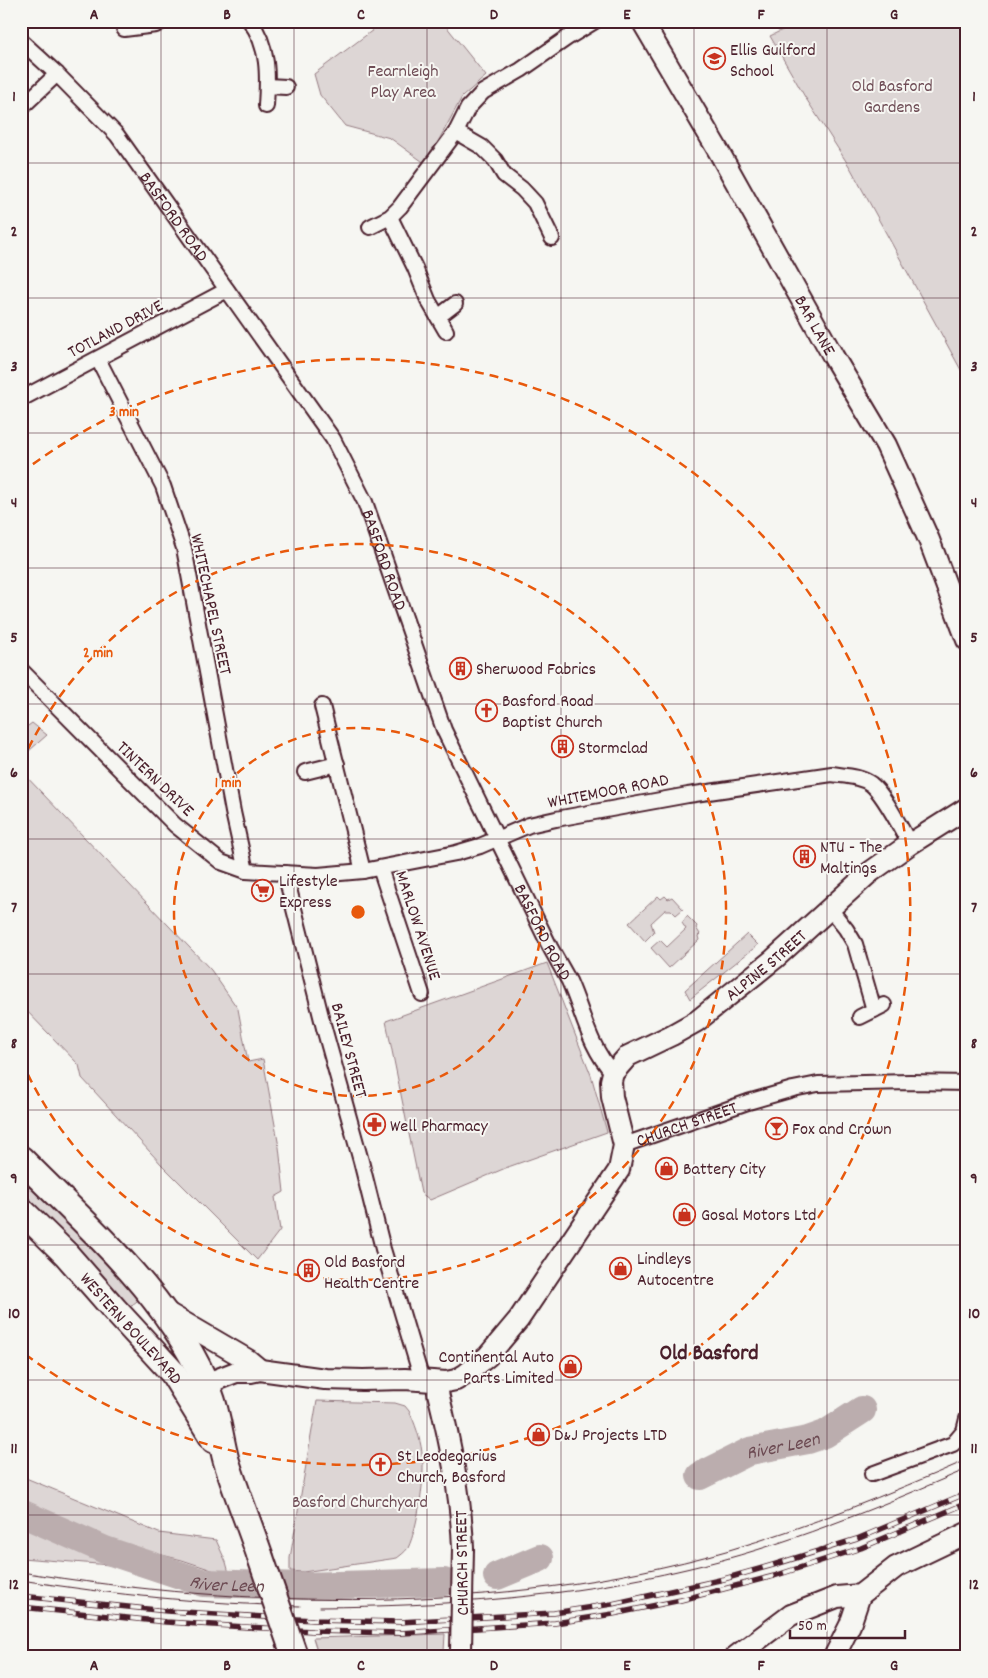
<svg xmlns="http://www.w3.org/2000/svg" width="988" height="1678" font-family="Dekko,sans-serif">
  <rect width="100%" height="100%" fill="#f6f6f2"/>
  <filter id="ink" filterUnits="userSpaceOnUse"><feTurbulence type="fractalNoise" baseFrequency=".02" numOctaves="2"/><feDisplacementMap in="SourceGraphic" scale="10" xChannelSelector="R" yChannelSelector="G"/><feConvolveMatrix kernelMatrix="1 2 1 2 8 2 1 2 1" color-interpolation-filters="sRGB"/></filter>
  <g filter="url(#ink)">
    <g fill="#ddd6d5" stroke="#947a80">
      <polygon points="381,21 442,21 486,76 462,97 426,164 390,138 345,126 320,95 314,74 377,27"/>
      <polygon points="801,21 967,21 967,381 851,169 805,97 770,36"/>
      <polygon points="32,723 47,735 21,758 21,731"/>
      <polygon points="21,771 211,970 238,1009 248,1062 263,1059 279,1147 284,1192 275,1197 280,1230 257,1260 162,1165 82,1078 79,1065 21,1005"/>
      <polygon points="658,896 661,899 665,896 668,899 672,897 683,909 676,915 671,910 665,910 651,923 654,932 645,941 629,923"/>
      <polygon points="687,916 697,926 696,928 700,934 698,936 699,940 669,968 651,948 660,940 667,947 686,929 682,923"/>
      <polygon points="747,934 758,945 690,999 685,990"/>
      <polygon points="547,963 591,1075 607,1132 508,1167 430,1200 421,1193 386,1021"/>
      <polygon points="21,1172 141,1298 128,1308 21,1199"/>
      <path d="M 317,1401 L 395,1403 L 405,1406 L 409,1411 C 415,1423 420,1438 422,1452 C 426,1475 418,1527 408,1548 C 405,1552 401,1555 397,1558 L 303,1572 L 290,1571 L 290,1558 Z"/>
      <polygon points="21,1476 159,1533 216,1540 226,1562 229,1573 224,1574 182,1560 130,1547 59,1517 21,1500"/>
      <polygon points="21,1526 123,1566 21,1558"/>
      <polygon points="445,1634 444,1651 450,1655 450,1657 319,1657 313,1638"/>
    </g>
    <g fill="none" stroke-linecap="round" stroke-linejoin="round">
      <g stroke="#bbadae" stroke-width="28">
        <path id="s1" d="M 700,1476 L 750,1451 L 808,1440 L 825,1434 L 862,1410"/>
        <path id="s2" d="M 21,1513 L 105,1550 L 204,1583 L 304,1586 L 444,1582"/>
        <polyline points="497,1576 540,1558"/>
      </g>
      <defs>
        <g id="street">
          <path d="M 250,21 C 269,46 268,76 266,106"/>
          <polyline points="124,29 156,25 163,21"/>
          <path id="s3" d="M 21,41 L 57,74 L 117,135 L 333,439 L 365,502 L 444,730 L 550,947 C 556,958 563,970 569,981 C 583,1012 589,1047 613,1073"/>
          <polyline points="267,86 286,87"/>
          <polyline points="21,108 57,74"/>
          <polyline points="456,132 482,147 495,160 504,175 522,189 535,203 552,238"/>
          <polyline points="390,217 415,268 428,300 446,331"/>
          <polyline points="370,227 390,217 400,207 456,132 468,108 483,92 521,70 567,38 595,21"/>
          <polyline points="438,317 455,304"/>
          <polyline points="98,359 163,486 184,548 233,812 246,871"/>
          <polyline points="21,399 227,290"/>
          <path d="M 21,670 L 175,825 L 221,862 L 246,871 L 318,875 L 363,871 L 456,853 L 480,846 L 529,825 L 556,819 L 688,795 L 832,774 C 845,776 860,776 871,784 C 884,794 901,829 910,844"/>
          <polyline points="322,706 363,871"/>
          <polyline points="305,772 337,764"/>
          <polyline points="380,868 422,994"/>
          <polyline points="285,873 324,1028 361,1161 383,1249 422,1380"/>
          <polyline points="830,909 846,929 855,944 874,1010"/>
          <polyline points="860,1017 884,1005"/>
          <path id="s4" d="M 624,1145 L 748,1102 L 793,1089 L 818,1084 L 910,1082 L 967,1083"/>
          <polyline points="872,1474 953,1444 964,1431 967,1419"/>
        </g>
        <g id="secondary">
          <path id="s5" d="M 642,21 L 719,152 L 833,356 L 886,445 L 929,540 L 967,640"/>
          <polyline points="166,1312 248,1360 260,1370"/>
          <path d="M 439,1382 L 438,1393 C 451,1445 461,1495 463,1548"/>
          <path id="s6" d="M 210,1395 L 213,1381 L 236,1372 L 251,1372 L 260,1370 L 325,1379 L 363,1380 L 405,1379 L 446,1382 L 456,1380 L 466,1374 L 488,1356 L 519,1319 L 619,1170 L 624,1145 L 612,1097 L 611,1081 L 613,1073 L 628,1056 L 672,1035 L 697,1021 L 774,959 L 869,873 L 910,844 L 967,808"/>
          <polyline points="735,1657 791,1615 837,1597 860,1595 896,1567 967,1533"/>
          <polyline points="834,1657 850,1625 860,1595"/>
        </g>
        <g id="highway">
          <path d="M 21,1159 C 91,1230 172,1298 210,1394 C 218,1414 220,1438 226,1460 C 236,1492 249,1524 260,1556"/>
          <path id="s7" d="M 21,1210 L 66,1254 L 115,1310 L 173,1373 L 214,1440"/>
        </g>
      </defs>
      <use href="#street" stroke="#4a1f2b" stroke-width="18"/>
      <use href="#secondary" stroke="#4a1f2b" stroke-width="24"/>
      <use href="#highway" stroke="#4a1f2b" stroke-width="29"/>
      <use href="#street" stroke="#f6f6f2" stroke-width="14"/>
      <use href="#secondary" stroke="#f6f6f2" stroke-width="20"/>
      <use href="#highway" stroke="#f6f6f2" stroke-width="25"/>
      <g stroke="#4a1f2b" stroke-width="1">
        <path d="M 21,1572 C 250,1609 501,1615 726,1551 C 808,1527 888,1494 967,1460"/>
        <path d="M 21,1580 C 114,1595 206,1604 300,1606"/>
        <path d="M 320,1607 C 443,1606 566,1598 686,1569 C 783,1547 876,1508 967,1469"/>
      </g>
      <defs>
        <g id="rail">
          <polyline points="21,1596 167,1611 313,1620 400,1622 554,1613 612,1604 724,1579 773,1565 857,1539 967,1493"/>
          <polyline points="21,1607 166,1622 312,1631 400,1633 555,1623 613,1614 681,1600 774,1576 861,1548 967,1503"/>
        </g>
      </defs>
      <use href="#rail" stroke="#4a1f2b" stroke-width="5.5"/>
      <use href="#rail" stroke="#f6f6f2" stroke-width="4" stroke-dasharray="11" stroke-linecap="butt"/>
      <defs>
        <polyline id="secondary-bridge" points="461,1650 463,1548"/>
        <polyline id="highway-bridge" points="260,1556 295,1657"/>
      </defs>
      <use href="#secondary-bridge" stroke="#4a1f2b" stroke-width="24" stroke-linecap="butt"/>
      <use href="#highway-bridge" stroke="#4a1f2b" stroke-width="29" stroke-linecap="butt"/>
      <use href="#secondary-bridge" stroke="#f6f6f2" stroke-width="20"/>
      <use href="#highway-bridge" stroke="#f6f6f2" stroke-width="25"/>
    </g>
  </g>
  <path fill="none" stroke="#4a1f2b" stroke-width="1" stroke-opacity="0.55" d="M 161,21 L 161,1657M 294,21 L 294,1657M 427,21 L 427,1657M 561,21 L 561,1657M 694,21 L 694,1657M 827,21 L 827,1657M 21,163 L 967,163M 21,298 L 967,298M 21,433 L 967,433M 21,568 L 967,568M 21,704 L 967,704M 21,839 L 967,839M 21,974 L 967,974M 21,1110 L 967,1110M 21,1245 L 967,1245M 21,1380 L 967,1380M 21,1515 L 967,1515"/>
  <g fill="none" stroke="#e8590c" stroke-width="2.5" stroke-dasharray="9 6">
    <circle cx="358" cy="912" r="184"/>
    <path d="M22 762A368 368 0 1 1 22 1062"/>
    <path d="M21 473A553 553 0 1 1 21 1351"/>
  </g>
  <defs>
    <symbol id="school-ring" viewBox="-11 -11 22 22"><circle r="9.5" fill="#f6f6f2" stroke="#c8321e" stroke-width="1.5"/><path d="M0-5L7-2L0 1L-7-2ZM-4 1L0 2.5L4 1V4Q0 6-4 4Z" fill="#c8321e"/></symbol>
    <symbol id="building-ring" viewBox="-11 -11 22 22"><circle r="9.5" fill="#f6f6f2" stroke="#c8321e" stroke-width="1.5"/><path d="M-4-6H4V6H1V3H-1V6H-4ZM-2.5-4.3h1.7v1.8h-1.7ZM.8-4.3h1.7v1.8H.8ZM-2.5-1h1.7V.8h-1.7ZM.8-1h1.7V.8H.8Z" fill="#c8321e"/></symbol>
    <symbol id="church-ring" viewBox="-11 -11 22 22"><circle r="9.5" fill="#f6f6f2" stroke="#c8321e" stroke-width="1.5"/><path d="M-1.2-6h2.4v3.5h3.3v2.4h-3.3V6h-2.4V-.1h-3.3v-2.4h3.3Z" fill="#c8321e"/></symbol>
    <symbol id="supermarket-ring" viewBox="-11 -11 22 22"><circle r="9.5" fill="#f6f6f2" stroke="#c8321e" stroke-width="1.5"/><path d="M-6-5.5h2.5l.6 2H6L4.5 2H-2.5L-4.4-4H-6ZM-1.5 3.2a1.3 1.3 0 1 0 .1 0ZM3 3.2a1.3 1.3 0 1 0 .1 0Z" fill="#c8321e"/></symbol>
    <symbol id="pharmacy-ring" viewBox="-11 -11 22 22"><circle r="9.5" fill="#f6f6f2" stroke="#c8321e" stroke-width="1.5"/><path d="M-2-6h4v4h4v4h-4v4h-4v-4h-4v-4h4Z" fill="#c8321e"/></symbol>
    <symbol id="bar-ring" viewBox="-11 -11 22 22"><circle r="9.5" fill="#f6f6f2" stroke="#c8321e" stroke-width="1.5"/><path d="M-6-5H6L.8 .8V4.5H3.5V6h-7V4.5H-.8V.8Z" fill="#c8321e"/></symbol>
    <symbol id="shop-ring" viewBox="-11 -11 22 22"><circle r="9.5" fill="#f6f6f2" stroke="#c8321e" stroke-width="1.5"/><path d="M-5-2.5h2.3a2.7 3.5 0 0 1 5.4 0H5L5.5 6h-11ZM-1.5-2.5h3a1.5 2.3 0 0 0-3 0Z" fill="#c8321e"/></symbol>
  </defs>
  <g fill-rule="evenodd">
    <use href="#school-ring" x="702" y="46" width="25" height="25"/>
    <use href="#building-ring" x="448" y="656" width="25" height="25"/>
    <use href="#church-ring" x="474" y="698" width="25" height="25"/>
    <use href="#building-ring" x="550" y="734" width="25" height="25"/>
    <use href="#building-ring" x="792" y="844" width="25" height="25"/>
    <use href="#supermarket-ring" x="250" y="878" width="25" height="25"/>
    <use href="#pharmacy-ring" x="362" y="1112" width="25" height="25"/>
    <use href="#bar-ring" x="764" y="1116" width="25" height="25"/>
    <use href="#shop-ring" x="654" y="1156" width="25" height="25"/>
    <use href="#shop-ring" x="672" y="1202" width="25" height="25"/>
    <use href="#shop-ring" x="608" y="1256" width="25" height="25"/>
    <use href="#building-ring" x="296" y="1258" width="25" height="25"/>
    <use href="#shop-ring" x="558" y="1354" width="25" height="25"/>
    <use href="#shop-ring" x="526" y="1422" width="25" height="25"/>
    <use href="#church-ring" x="368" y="1452" width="25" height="25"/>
  </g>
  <g text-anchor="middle" stroke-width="4" stroke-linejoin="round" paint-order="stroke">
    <g font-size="18" fill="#4a1f2b" stroke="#f6f6f2" text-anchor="start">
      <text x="730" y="55">Ellis Guilford<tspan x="730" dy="21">School</tspan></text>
      <text x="476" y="674">Sherwood Fabrics</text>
      <text x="502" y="706">Basford Road<tspan x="502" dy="21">Baptist Church</tspan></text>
      <text x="578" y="753">Stormclad</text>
      <text x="820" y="852">NTU - The<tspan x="820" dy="21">Maltings</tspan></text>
      <text x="279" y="886">Lifestyle<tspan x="279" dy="21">Express</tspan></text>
      <text x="390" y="1131">Well Pharmacy</text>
      <text x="792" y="1134">Fox and Crown</text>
      <text x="683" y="1174">Battery City</text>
      <text x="701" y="1220">Gosal Motors Ltd</text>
      <text x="637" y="1264">Lindleys<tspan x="637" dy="21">Autocentre</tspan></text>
      <text x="324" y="1267">Old Basford<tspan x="324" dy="21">Health Centre</tspan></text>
      <text x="554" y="1362" text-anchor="end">Continental Auto<tspan x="554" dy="21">Parts Limited</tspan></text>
      <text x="554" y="1440">D&amp;J Projects LTD</text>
      <text x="397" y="1461">St Leodegarius<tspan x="397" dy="21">Church, Basford</tspan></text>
    </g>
    <g font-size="18" fill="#6f4d56" stroke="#f6f6f2">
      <text x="403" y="76">Fearnleigh<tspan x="403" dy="21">Play Area</tspan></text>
      <text x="892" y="91">Old Basford<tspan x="892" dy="21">Gardens</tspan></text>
      <text x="360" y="1507">Basford Churchyard</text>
    </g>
    <g font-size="18" fill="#4a1f2b" stroke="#f6f6f2">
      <text dy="6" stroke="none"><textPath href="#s3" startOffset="234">BASFORD ROAD</textPath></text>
      <text dy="6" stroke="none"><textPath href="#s5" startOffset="350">BAR LANE</textPath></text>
      <text transform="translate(115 328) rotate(-28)" y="6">TOTLAND DRIVE</text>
      <text dy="6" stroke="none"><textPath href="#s3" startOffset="639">BASFORD ROAD</textPath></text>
      <text transform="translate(212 604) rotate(78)" y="6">WHITECHAPEL STREET</text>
      <text transform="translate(156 778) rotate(44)" y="6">TINTERN DRIVE</text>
      <text transform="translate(608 790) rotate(-11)" y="6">WHITEMOOR ROAD</text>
      <text transform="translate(419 925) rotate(72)" y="6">MARLOW AVENUE</text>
      <text dy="6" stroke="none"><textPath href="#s3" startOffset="1044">BASFORD ROAD</textPath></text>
      <text dy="6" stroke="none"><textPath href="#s6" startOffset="816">ALPINE STREET</textPath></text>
      <text transform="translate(350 1050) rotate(75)" y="6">BAILEY STREET</text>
      <text dy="6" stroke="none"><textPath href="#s4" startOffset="66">CHURCH STREET</textPath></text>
      <text dy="6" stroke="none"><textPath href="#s7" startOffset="162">WESTERN BOULEVARD</textPath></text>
      <text transform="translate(461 1563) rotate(-91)" y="6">CHURCH STREET</text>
    </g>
    <g font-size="19" font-style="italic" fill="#6c4a52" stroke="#f6f6f2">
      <text dy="7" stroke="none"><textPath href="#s1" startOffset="89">River Leen</textPath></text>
      <text dy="7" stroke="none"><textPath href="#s2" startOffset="219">River Leen</textPath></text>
    </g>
    <g font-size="22" font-weight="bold" fill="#4a1f2b" stroke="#f6f6f2">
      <text x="709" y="1359">Old Basford</text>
    </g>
  </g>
  <circle cx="358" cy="912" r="8" fill="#e8590c" stroke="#f6f6f2" stroke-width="2.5"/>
  <g font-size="15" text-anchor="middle" font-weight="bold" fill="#e8590c" stroke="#f6f6f2" stroke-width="4" stroke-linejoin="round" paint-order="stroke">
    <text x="124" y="416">3 min</text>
    <text x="98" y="657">2 min</text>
    <text x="228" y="787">1 min</text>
  </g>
  <rect width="988" height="1678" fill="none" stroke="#f6f6f2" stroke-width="55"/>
  <path d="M790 1630v8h115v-8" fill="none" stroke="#4a1f2b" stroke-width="2.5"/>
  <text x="798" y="1630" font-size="15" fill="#4a1f2b" stroke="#f6f6f2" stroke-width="4" paint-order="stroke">50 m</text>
  <rect x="28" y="28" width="932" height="1622" fill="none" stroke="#4a1f2b" stroke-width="2"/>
  <g font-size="16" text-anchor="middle" font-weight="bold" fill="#4a1f2b">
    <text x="94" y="19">A</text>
    <text x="227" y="19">B</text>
    <text x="361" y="19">C</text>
    <text x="494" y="19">D</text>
    <text x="627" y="19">E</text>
    <text x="761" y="19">F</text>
    <text x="894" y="19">G</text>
    <text x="14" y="101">1</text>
    <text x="974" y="101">1</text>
    <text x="14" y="236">2</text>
    <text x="974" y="236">2</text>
    <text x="14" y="371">3</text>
    <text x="974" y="371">3</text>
    <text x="14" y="507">4</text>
    <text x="974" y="507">4</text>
    <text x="14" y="642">5</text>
    <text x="974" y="642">5</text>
    <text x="14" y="777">6</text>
    <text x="974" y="777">6</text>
    <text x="14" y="912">7</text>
    <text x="974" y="912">7</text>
    <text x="14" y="1048">8</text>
    <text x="974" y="1048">8</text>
    <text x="14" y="1183">9</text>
    <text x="974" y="1183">9</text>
    <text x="14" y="1318">10</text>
    <text x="974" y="1318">10</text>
    <text x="14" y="1453">11</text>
    <text x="974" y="1453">11</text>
    <text x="14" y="1589">12</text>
    <text x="974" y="1589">12</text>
    <text x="94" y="1670">A</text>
    <text x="227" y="1670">B</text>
    <text x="361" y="1670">C</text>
    <text x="494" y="1670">D</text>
    <text x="627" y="1670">E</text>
    <text x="761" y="1670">F</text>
    <text x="894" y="1670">G</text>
  </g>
</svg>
